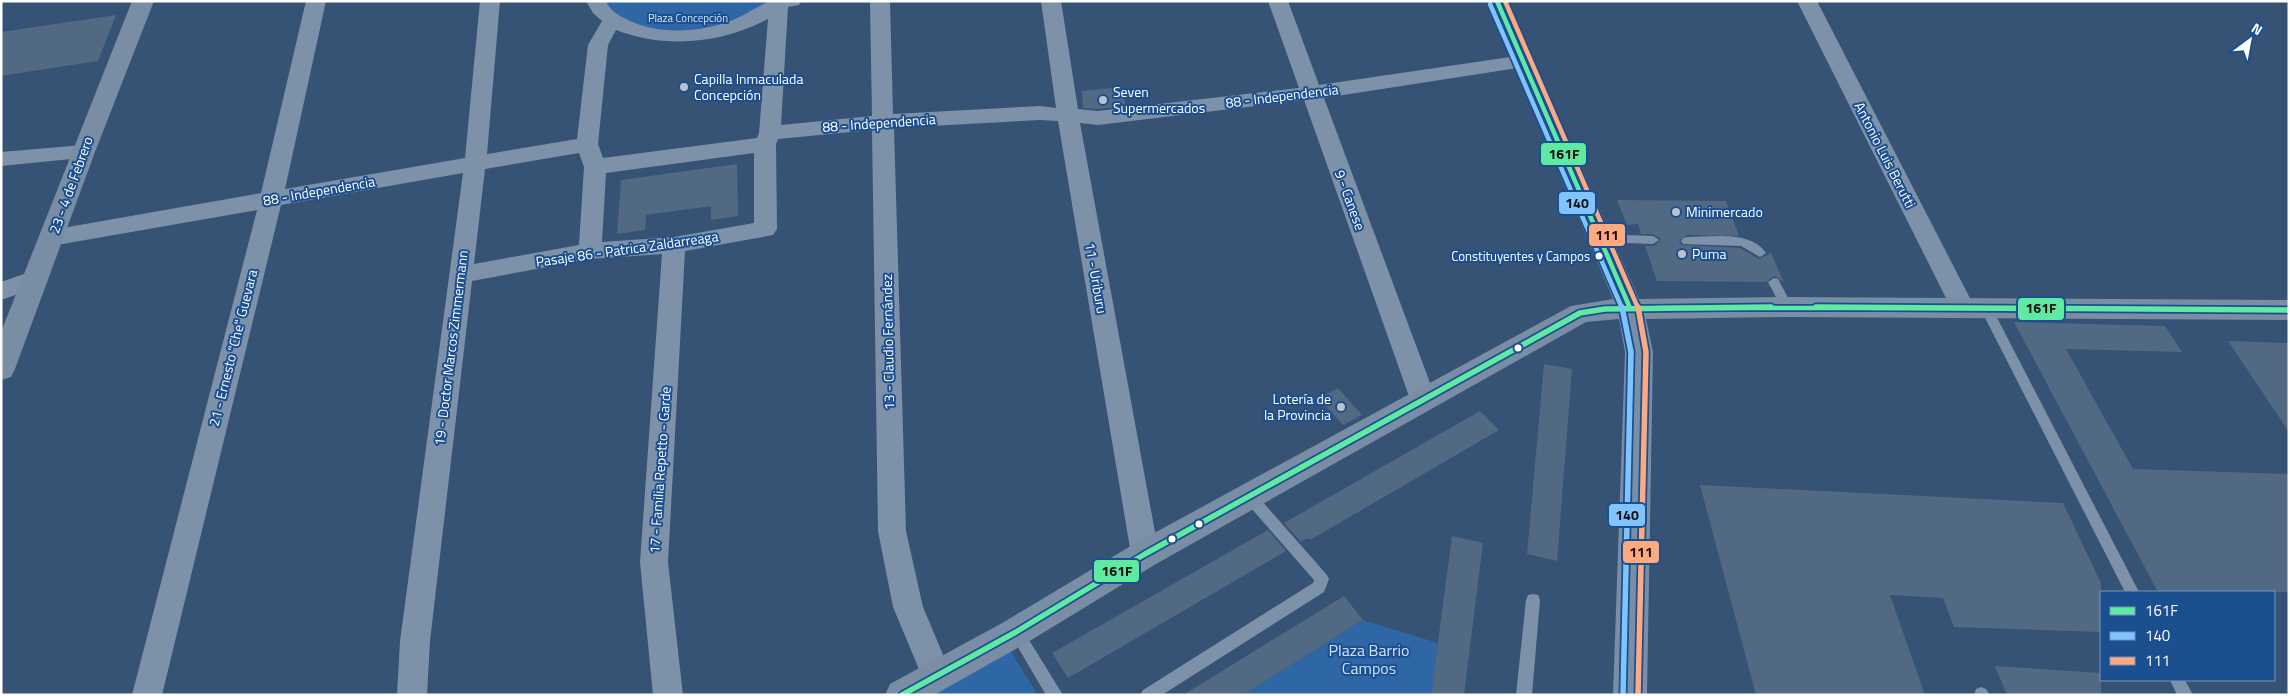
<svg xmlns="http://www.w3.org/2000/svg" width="2290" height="696" font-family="'Titillium Web',sans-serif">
  <rect width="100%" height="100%" fill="#365274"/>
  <g fill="#2f66a5">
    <polygon points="596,1 779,1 755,18 694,35 634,30"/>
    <polygon points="1363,620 1438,643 1431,695 1243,695"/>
    <polygon points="1010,650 1038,695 927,695"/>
  </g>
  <g fill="#526984">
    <polygon points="116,15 98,61 1,76 1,32"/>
    <polygon points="1121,87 1126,106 1098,109 1083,108 1082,91"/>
    <polygon points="737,164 738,216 711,220 711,206 646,215 645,230 617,234 621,180"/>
    <polygon points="1617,200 1726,201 1739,236 1687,235 1679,240 1681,245 1740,248 1759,259 1771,253 1784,282 1774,276 1766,282 1657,281 1645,246 1654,246 1661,239 1653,234 1641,234 1638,224 1627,225"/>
    <polygon points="2014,322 2165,326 2182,352 2066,349 2133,469 2289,474 2289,592 2158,592"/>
    <polygon points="2228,341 2289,343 2289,432"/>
    <polygon points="1544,364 1572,369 1557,561 1527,554"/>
    <polygon points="1338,388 1362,415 1343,425 1319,398"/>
    <polygon points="1480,411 1499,430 1310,540 1308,538 1301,542 1284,523"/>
    <polygon points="1700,485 2063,503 2101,583 2101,632 1954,627 1943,598 1890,595 1925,695 1756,695"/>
    <polygon points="1268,530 1286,551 1068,678 1052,653"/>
    <polygon points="1452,536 1483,543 1464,695 1431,695"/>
    <polygon points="1344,596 1363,620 1243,695 1183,695"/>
    <polygon points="1995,666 2101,673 2101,695 2007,695"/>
  </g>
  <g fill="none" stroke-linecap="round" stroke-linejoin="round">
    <g fill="#7d92a8" fill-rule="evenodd">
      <polygon points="1600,234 1653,236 1659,240 1653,244 1600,242 1594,238"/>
      <path d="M 1687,237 C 1711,237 1751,230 1766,253 L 1760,257 L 1741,246 L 1683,244 L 1681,241 L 1683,238 Z"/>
      <polygon points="1774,278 1778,279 1793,307 1791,310 1787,312 1783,310 1768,282"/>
      <polygon points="1986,303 1992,308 2139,592 2125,592 1980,308"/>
      <polygon points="1249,490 1254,492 1327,575 1329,579 1324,592 1162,695 1140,695 1143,690 1313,583 1314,580 1244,500 1242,496 1244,492"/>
      <polygon points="1533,594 1538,595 1540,600 1532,695 1516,695 1526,600 1528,595"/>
      <polygon points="1016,625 1021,627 1063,695 1046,695 1009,632 1011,627"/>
      <polygon points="2170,680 2185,680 2193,695 2177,695"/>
      <polygon points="1981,687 1986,689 1990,695 1974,695 1976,689"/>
    </g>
    <g fill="#7d92a8" fill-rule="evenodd">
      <path d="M 306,1 L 326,1 L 285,189 L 465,158 L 480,1 L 500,1 L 487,154 L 577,139 L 588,45 L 602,21 L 593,13 L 586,1 L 606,1 C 609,9 615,13 622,17 C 655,36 699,33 733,20 C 744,16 763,3 771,1 C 780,0 792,1 801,1 L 799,5 L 788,7 L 781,125 L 872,116 L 870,1 L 890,1 L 893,114 L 1040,106 L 1056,108 L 1041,1 L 1061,1 L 1078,109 L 1098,111 L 1299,88 L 1268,1 L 1288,1 L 1319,85 L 1524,55 L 1531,57 L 1534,61 L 1531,65 L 1524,67 L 1324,98 L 1436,399 L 1432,406 L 1423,409 L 1414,406 L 1410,399 L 1304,100 L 1098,125 L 1080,123 L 1159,554 L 1155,563 L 1145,566 L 1135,563 L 1131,554 L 1058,121 L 1040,120 L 894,128 L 906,531 L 923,607 L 952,676 L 948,686 L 937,690 L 926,686 L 893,607 L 878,531 L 872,130 L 778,139 L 776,144 L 777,229 L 773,235 L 685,251 L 668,562 L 683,695 L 653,695 L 640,562 L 662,254 L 590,259 L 472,281 L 430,641 L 427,695 L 397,695 L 400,641 L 463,173 L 281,205 L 162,695 L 132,695 L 257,210 L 51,246 L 43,244 L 39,238 L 43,232 L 51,230 L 261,193 ZM 768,19 L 759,133 L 757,138 L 603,158 L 598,144 L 608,45 L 616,30 C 665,49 722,44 768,19 ZM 579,153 L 584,167 L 579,245 L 474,264 L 485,169 ZM 754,153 L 754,223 L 674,237 L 602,242 L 606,173 Z"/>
      <polygon points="1797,1 1817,1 1975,308 1972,314 1963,317 1954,314"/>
      <polygon points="83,145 91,147 94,152 91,157 1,166 1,152"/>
      <polygon points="36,270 44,273 48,279 44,285 1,300 1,282"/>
    </g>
    <g fill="#798da4" fill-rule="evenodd">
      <polygon points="132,1 154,1 95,152 15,369 11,377 1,380 1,332"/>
      <polygon points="1486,1 1508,1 1639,299 1787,297 2289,300 2289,320 1787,317 1646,319 1653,352 1647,695 1613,695 1625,352 1619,319 1586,322 1156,564 1028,642 934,695 885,695 890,684 1004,622 1134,544 1571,306 1613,299"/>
    </g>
    <defs>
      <g id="bus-1-far1">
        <polyline points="1497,1 1630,308"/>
        <polyline points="1657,308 2025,308"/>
      </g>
      <g id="bus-1">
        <polyline points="1816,307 2289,310"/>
        <polyline points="902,695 1016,632 1145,554 1580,313 1605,309 1771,307"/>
      </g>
      <polyline id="bus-2-far1" points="1490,4 1622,308"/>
      <polyline id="bus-2" points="1622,307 1631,352 1623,695"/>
      <polyline id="bus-3-far1" points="1505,1 1638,308"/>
      <polyline id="bus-3" points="1638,307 1646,352 1638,695"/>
    </defs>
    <use href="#bus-1-far1" stroke="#1b4f8f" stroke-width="8"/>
    <use href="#bus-1" stroke="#1b4f8f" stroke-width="9"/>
    <use href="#bus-2-far1" stroke="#1b4f8f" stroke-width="8"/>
    <use href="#bus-2" stroke="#1b4f8f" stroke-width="9"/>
    <use href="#bus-3-far1" stroke="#1b4f8f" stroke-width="8"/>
    <use href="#bus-3" stroke="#1b4f8f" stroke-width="9"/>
    <use href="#bus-1-far1" stroke="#60e9a3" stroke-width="4.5"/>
    <use href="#bus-1" stroke="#60e9a3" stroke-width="5.5"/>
    <use href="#bus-2-far1" stroke="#80c4ff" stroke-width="4.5"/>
    <use href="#bus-2" stroke="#80c4ff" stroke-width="5.5"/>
    <use href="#bus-3-far1" stroke="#ffa980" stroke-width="4.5"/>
    <use href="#bus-3" stroke="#ffa980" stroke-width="5.5"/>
  </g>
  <g fill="#b9c2ce" stroke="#1b4f8f" stroke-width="2">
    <circle cx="684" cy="87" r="5"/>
    <circle cx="1103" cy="100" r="5"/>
    <circle cx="1676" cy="212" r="5"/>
    <circle cx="1682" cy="254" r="5"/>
    <circle cx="1341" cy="407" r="5"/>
  </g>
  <g fill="#fff" stroke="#1b4f8f" stroke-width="2">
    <circle cx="1599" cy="256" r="4.5"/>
    <circle cx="1518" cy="348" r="4.5"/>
    <circle cx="1199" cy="524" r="4.5"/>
    <circle cx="1172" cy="539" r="4.5"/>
  </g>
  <g text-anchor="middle" stroke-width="4" stroke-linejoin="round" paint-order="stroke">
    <g font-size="11" fill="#cfe3fa" stroke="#1b4f8f">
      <text x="688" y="22">Plaza Concepción</text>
    </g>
    <g font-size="13" fill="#fff" stroke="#1b4f8f" text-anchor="end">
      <text x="1590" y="261">Constituyentes y Campos</text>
    </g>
    <g font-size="14" fill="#fff" stroke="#1b4f8f" text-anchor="start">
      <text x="694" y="84">Capilla Inmaculada<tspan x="694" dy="16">Concepción</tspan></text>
      <text x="1113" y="97">Seven<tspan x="1113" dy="16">Supermercados</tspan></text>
      <text x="1686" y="217">Minimercado</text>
      <text x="1692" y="259">Puma</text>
      <text x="1331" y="404" text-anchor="end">Lotería de<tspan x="1331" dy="16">la Provincia</tspan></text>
    </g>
    <g font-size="14" fill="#fff" stroke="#1b4f8f">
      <text transform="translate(1282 96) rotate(-7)" y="5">88 - Independencia</text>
      <text transform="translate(879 123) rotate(-4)" y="5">88 - Independencia</text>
      <text transform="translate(1885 155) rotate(63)" y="5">Antonio Luis Berutti</text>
      <text transform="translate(71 185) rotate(-70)" y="5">23 - 4 de Febrero</text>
      <text transform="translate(319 191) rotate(-10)" y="5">88 - Independencia</text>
      <text transform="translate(1350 200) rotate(70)" y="5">9 - Canese</text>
      <text transform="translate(627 249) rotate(-8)" y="5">Pasaje 86 - Patrica Zaldarreaga</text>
      <text transform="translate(1096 278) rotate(80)" y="5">11 - Uriburu</text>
      <text transform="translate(888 342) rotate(-91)" y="5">13 - Claudio Fernández</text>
      <text transform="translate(233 348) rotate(-76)" y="5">21 - Ernesto "Che" Guevara</text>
      <text transform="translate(451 348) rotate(-83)" y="5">19 - Doctor Marcos Zimmermann</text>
      <text transform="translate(660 470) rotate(-86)" y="5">17 - Familia Repetto - Garde</text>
    </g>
    <g font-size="16" fill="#cfe3fa" stroke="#1b4f8f">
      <text x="1369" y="656">Plaza Barrio<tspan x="1369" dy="18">Campos</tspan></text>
    </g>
  </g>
  <g stroke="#1b4f8f" stroke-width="2">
    <rect x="1540" y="142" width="47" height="24" rx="5" fill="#60e9a3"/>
    <rect x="1558" y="191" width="38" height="24" rx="5" fill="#80c4ff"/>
    <rect x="1588" y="223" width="38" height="24" rx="5" fill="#ffa980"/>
    <rect x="2017" y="297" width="48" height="24" rx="5" fill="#60e9a3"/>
    <rect x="1608" y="503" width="38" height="24" rx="5" fill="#80c4ff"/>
    <rect x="1622" y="540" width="38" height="24" rx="5" fill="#ffa980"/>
    <rect x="1093" y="559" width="47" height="24" rx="5" fill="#60e9a3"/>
  </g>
  <g font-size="14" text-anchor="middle" font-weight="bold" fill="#111">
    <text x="1564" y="159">161F</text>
    <text x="1577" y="208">140</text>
    <text x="1607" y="240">111</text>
    <text x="2041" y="313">161F</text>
    <text x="1627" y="520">140</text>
    <text x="1641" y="557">111</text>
    <text x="1117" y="576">161F</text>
  </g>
  <rect width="2290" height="696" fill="none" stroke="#ffffff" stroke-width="5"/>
  <rect x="2100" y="591" width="175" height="90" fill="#1b4f8f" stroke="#7695bc"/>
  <rect x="2110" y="607" width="25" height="8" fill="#60e9a3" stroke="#7695bc"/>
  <text x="2145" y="616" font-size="15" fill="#ffffff">161F</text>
  <rect x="2110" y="632" width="25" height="8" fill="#80c4ff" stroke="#7695bc"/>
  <text x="2145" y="641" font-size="15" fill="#ffffff">140</text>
  <rect x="2110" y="657" width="25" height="8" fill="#ffa980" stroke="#7695bc"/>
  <text x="2145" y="666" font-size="15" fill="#ffffff">111</text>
  <g transform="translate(2250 40) rotate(32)" stroke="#1b4f8f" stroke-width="4" paint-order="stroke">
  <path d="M0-4L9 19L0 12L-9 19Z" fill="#ffffff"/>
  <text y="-8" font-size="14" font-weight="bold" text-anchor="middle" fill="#ffffff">N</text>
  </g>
</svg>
